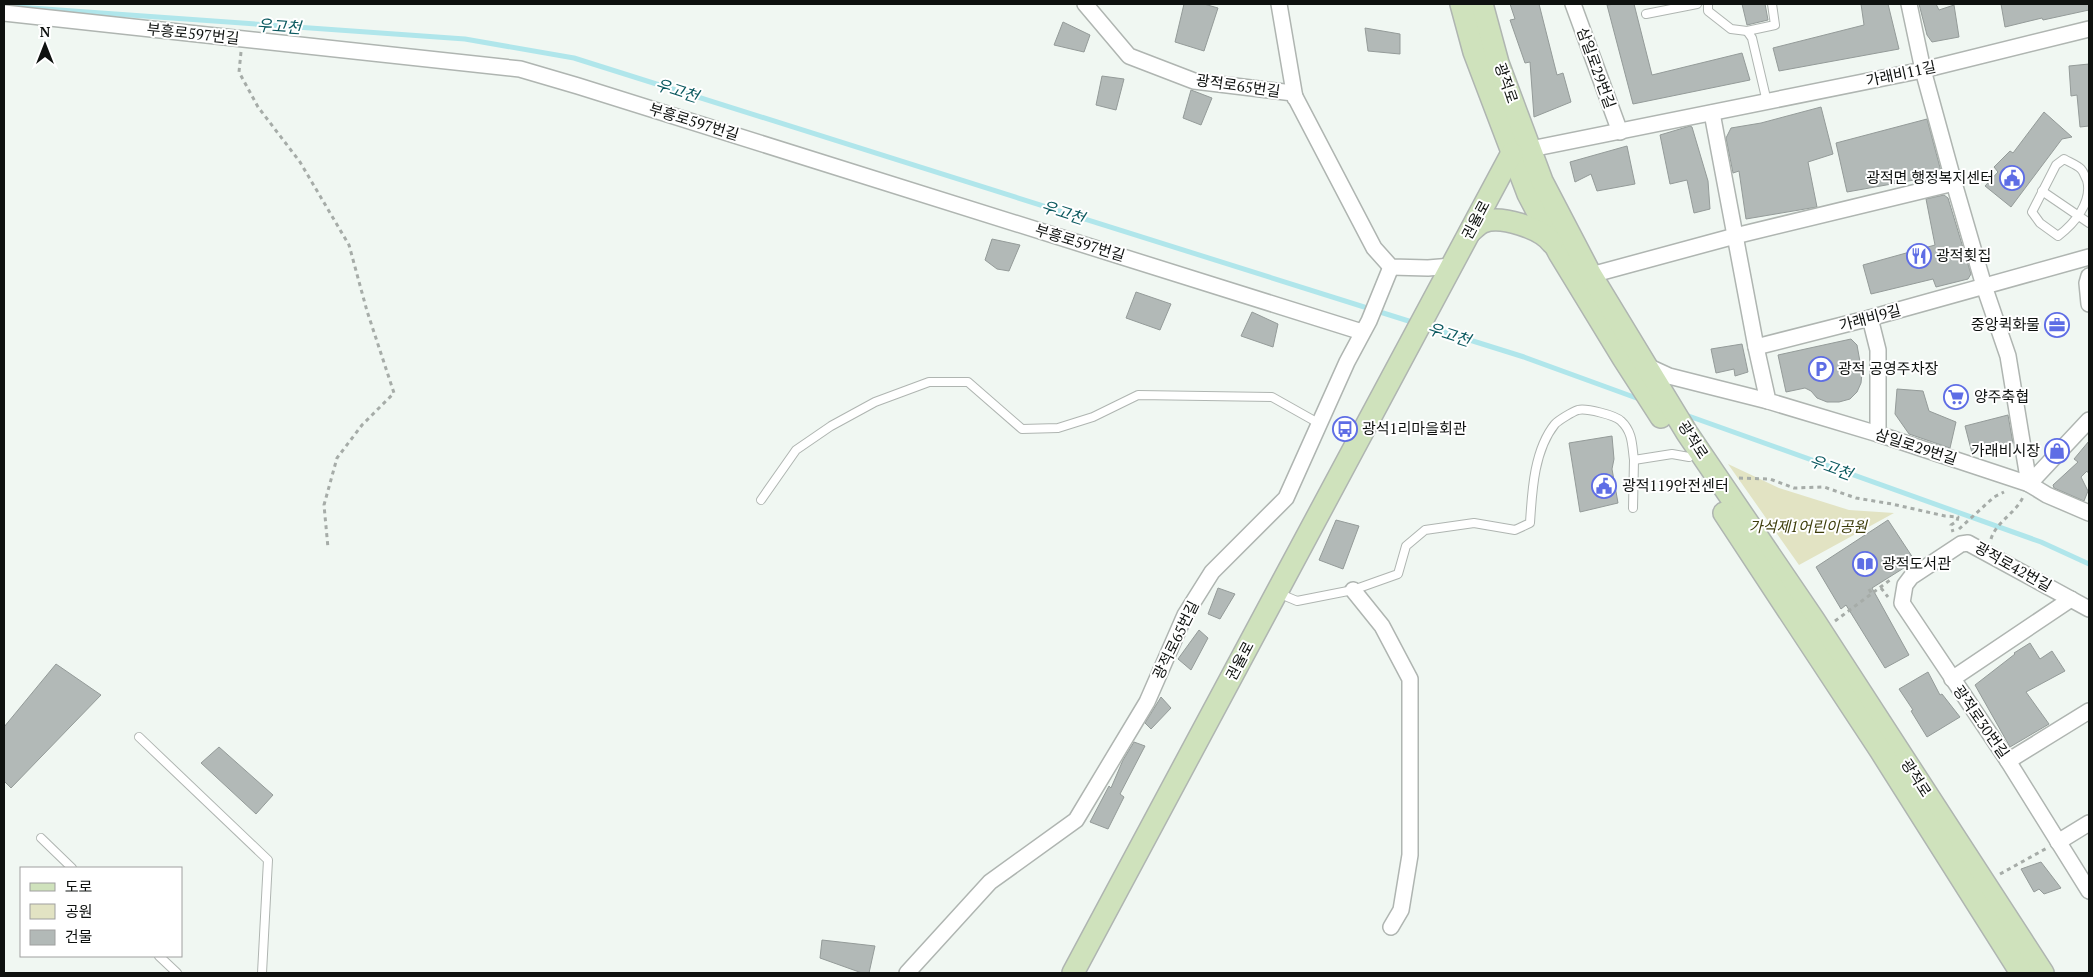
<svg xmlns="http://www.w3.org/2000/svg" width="2093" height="977" font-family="'PT Serif','Noto Sans KR',serif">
  <rect width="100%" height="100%" fill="#f0f7f2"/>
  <polygon fill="#e2e3c3" points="1728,464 1779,488 1849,510 1894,513 1799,565"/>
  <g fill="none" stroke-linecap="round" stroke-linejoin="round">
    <g stroke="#b0e6eb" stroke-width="5">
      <polyline points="17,7 465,39 574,58 1415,323"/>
      <polyline points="1425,326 1524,357 1642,400"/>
      <polyline points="1683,414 2041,542 2089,564"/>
    </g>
  </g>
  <g fill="#b2b9b7" stroke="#949b99">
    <polygon points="1184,4 1204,4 1218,8 1204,51 1175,42"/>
    <polygon points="1510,4 1539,4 1557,75 1563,73 1571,102 1534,117 1530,62 1525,63 1510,20 1515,19"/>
    <polygon points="1616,4 1634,4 1652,75 1742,53 1750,80 1633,104 1607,5"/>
    <polygon points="1742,4 1765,4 1768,20 1747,25"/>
    <polygon points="1861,4 1888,4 1899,49 1779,71 1773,48 1864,25"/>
    <polygon points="1919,4 1936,4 1939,10 1954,5 1959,37 1932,42 1927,35"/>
    <polygon points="2001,4 2089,4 2089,10 2043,20 2042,18 2005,27"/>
    <polygon points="1063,22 1090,35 1084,52 1054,45"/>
    <polygon points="1365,28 1400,34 1400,54 1368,51"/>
    <polygon points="2089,64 2089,126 2080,127 2077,95 2071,96 2069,66"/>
    <polygon points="1102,76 1124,79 1116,110 1096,105"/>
    <polygon points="1191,90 1212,98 1201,125 1183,118"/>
    <polygon points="1821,107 1833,154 1808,162 1817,207 1746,219 1739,171 1733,173 1726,138 1731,128 1761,123"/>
    <polygon points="2044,112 2072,137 2062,139 2011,207 1985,186 1998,172 1994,167 2010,151 2013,153"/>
    <polygon points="1927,119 1942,175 1847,192 1836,143"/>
    <polygon points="1690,126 1692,127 1708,181 1710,209 1694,213 1687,180 1670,184 1660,135"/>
    <polygon points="1627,146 1635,184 1597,191 1591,174 1575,182 1570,162"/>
    <polygon points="1944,195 1948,198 1971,274 1968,279 1936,287 1933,279 1871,294 1863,265 1935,245 1926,199"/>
    <polygon points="992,239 1020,245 1009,271 997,269 985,260"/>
    <polygon points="1136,292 1171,304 1160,330 1126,318"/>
    <polygon points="1252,312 1278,324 1273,347 1241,336"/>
    <polygon points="1851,339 1857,345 1862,373 1861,383 1857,392 1850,399 1839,402 1827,402 1817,398 1811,391 1805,388 1786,392 1778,355"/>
    <polygon points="1742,344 1748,372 1735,376 1734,369 1716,373 1711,349"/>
    <polygon points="1897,389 1923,391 1929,411 1956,422 1950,448 1909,434 1895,414"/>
    <polygon points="2008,415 2013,443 1972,453 1965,426"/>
    <polygon points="1612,436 1614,459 1612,469 1618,503 1580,512 1569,443"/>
    <polygon points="2089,441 2089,474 2087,471 2081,477 2088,491 2084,501 2054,488 2053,485 2078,462 2074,459"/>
    <polygon points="1336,520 1359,526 1343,569 1319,560"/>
    <polygon points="1888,520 1915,561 1872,588 1909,655 1885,668 1846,605 1841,609 1816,567"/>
    <polygon points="1218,588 1235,594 1220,619 1208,614"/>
    <polygon points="1199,630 1208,638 1191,670 1178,659"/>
    <polygon points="2030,643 2040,659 2052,651 2065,671 2026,692 2049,724 2010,747 1975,685 2015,654 2014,653"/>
    <polygon points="56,664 101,695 11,788 4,781 4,727"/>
    <polygon points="1928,672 1940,695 1942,694 1960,717 1927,737 1911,711 1913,710 1899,689"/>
    <polygon points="1161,697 1171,708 1151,729 1145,723"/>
    <polygon points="1134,742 1145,746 1120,794 1124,797 1108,829 1090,822 1109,786 1111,788 1123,760"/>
    <polygon points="219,747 273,795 256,814 201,763"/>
    <polygon points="2041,862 2061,888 2044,894 2039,889 2034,892 2021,869"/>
    <polygon points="822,940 875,946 869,973 862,973 820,958"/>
  </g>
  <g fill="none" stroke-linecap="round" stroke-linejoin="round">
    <defs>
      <g id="lane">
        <polyline points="1708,4 1708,11 1731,29 1747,31"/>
        <polyline points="1646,14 1697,4"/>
        <polyline points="1767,102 1752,38 1747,31 1775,25 1772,4"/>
        <path d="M 2064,159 C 2069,162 2077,165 2081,169 C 2084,172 2085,177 2087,180 C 2093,202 2074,224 2058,236 L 2040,223 L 2032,212 L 2056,165 Z"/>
        <polyline points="2042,191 2089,223"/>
        <polyline points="761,500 796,450 831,426 875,402 929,382 968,382 1022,429 1058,428 1093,417 1138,395 1272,397 1320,424"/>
        <polyline points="1633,508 1634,460"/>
        <path d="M 1278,593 L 1297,601 L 1353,590 L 1398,574 L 1406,546 L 1425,530 L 1474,523 L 1515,530 L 1530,523 C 1532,491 1534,450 1555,424 C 1559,420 1572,412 1578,410 C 1586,408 1615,415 1621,421 C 1633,432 1632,446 1634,460 L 1672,454 L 1689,457"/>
        <polyline points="139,737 268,860 262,973"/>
        <polyline points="41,838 72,868"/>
        <polyline points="159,956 177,973"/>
      </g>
      <g id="street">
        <polyline points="1085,4 1129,56 1194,81 1293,93 1374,248 1391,267 1428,268 1452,266"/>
        <polyline points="1279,4 1295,98"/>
        <polyline points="1573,4 1620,132"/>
        <polyline points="1909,4 1923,70 1954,183 1984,286 2008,356 2029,484"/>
        <polyline points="4,13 520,69 578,86 1362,332"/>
        <polyline points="1712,113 1756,347 1768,401 1878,434 2029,484 2047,495 2089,513"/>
        <polyline points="1521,151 1923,70 2089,29"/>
        <polyline points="1591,275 1735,236 1954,183"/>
        <polyline points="2089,276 2087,283 2089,304"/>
        <polyline points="1870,318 1878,350 1878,434"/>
        <polyline points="1756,347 1870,318 2089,257"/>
        <polyline points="1645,365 1669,376 1768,401"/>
        <polyline points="2029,484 2089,420"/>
        <polyline points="1353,590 1382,626 1410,679 1410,855 1401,910 1391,927"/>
        <polyline points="2089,609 1968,543 1961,544 1911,577 1905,585 1902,603 2008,761 2089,891"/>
        <polyline points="1952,679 2071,599"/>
        <polyline points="2008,761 2089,711"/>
        <polyline points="2058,842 2089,823"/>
        <polyline points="907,973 990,882 1076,820 1147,702 1185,615 1212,572 1286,498 1347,362 1369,321 1391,267"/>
      </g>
      <g id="secondary">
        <polyline points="1461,4 1474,52 1528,194 1559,253 1623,358 1661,417"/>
        <polyline points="1482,4 1498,63 1542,181 1591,275 1687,433 1814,620 2043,973"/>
        <path d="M 1470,232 C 1474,229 1478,224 1483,222 C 1501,215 1541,228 1552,243"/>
        <polyline points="1724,513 1880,750 2021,973"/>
        <polyline points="1073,973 1512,153"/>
      </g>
    </defs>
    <use href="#lane" stroke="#afb5b1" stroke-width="10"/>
    <use href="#street" stroke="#afb5b1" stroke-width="18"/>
    <use href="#secondary" stroke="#afb5b1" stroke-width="24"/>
    <g stroke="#a6aca8" stroke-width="3" stroke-dasharray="4 4" stroke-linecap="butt">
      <polyline points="241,52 239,72 258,107 300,162 349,245 367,311 394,393 362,425 337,458 324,505 328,548"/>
      <polyline points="1739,478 1770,479 1794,488 1824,487 1856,498 1892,504 1945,516 1958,517 1957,521 1951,525 1953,532"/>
      <polyline points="1959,529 1994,497 2004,492"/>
      <path d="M 1991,539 C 1996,522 2016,513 2023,497"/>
      <polyline points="1881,588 1888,597"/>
      <polyline points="1869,589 1872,594"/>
      <polyline points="1835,621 1890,580"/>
      <polyline points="2000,874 2047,848"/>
    </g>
    <use href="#lane" stroke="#fff" stroke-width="8"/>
    <use href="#street" stroke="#fff" stroke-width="15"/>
    <use href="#secondary" stroke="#cfe2bc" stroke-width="21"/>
  </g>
  <defs>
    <symbol id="civic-ring" viewBox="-11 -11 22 22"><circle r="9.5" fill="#fff" stroke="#5e6de5" stroke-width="1.5"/><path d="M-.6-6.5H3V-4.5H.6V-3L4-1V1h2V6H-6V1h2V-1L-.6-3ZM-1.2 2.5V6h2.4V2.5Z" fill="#5e6de5"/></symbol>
    <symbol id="restaurant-ring" viewBox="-11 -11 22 22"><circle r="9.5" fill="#fff" stroke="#5e6de5" stroke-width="1.5"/><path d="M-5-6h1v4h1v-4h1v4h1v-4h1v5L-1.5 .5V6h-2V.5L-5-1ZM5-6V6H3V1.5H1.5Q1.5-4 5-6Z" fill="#5e6de5"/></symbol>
    <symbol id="office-ring" viewBox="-11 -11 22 22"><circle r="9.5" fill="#fff" stroke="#5e6de5" stroke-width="1.5"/><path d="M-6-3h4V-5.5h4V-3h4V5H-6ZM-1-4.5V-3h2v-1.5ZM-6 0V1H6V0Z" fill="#5e6de5"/></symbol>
    <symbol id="parking-ring" viewBox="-11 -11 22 22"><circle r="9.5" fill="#fff" stroke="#5e6de5" stroke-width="1.5"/><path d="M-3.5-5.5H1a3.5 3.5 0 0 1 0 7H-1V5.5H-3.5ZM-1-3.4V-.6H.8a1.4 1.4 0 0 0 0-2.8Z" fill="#5e6de5"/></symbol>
    <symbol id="supermarket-ring" viewBox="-11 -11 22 22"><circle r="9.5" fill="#fff" stroke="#5e6de5" stroke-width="1.5"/><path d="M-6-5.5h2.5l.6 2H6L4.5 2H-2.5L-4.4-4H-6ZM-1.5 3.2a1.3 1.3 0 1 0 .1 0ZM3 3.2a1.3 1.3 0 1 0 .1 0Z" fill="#5e6de5"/></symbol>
    <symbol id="bus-ring" viewBox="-11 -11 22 22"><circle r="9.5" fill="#fff" stroke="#5e6de5" stroke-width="1.5"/><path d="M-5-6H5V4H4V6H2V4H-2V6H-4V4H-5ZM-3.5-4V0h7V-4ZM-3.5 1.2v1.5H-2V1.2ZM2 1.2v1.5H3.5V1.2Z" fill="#5e6de5"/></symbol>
    <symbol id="shop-ring" viewBox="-11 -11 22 22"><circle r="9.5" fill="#fff" stroke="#5e6de5" stroke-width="1.5"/><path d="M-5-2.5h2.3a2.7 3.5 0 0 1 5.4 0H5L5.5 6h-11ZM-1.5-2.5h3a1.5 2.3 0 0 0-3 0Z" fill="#5e6de5"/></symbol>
    <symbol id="library-ring" viewBox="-11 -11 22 22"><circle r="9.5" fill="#fff" stroke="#5e6de5" stroke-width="1.5"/><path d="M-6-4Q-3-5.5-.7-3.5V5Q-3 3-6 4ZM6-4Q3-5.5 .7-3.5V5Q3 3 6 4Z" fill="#5e6de5"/></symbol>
  </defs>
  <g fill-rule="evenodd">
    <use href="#civic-ring" x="1998" y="164" width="28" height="28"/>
    <use href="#restaurant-ring" x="1905" y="242" width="28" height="28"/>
    <use href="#office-ring" x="2043" y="311" width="28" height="28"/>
    <use href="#parking-ring" x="1807" y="355" width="28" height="28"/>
    <use href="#supermarket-ring" x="1942" y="383" width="28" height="28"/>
    <use href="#bus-ring" x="1331" y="415" width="28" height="28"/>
    <use href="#shop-ring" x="2043" y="437" width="28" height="28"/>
    <use href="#civic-ring" x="1590" y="472" width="28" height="28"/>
    <use href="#library-ring" x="1851" y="550" width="28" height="28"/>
  </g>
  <g text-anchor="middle" stroke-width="4" stroke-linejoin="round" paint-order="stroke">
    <g font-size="15" fill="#0e110f" stroke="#fff">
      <text transform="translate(193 34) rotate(6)" y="5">부흥로597번길</text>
      <text transform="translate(1596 68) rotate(70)" y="5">삼일로29번길</text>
      <text transform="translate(1901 74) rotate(-12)" y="5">가래비11길</text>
      <text transform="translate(1506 83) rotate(71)" y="5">광적로</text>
      <text transform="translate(1238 86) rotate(8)" y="5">광적로65번길</text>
      <text transform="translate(694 122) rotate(17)" y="5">부흥로597번길</text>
      <text transform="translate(1476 220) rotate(-62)" y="5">권율로</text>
      <text transform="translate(1080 243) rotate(17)" y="5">부흥로597번길</text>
      <text transform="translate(1870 318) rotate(-15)" y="5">가래비9길</text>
      <text transform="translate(1693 440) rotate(57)" y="5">광적로</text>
      <text transform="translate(1916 447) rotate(18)" y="5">삼일로29번길</text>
      <text transform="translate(2013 567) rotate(29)" y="5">광적로42번길</text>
      <text transform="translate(1176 640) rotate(-64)" y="5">광적로65번길</text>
      <text transform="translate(1240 661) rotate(-62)" y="5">권율로</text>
      <text transform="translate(1981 722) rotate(55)" y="5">광적로30번길</text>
      <text transform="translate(1916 778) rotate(57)" y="5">광적로</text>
    </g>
    <g font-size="15" fill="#0e110f" stroke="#fff" text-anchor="start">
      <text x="1994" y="183" text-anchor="end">광적면 행정복지센터</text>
      <text x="1936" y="261">광적횟집</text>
      <text x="2040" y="330" text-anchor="end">중앙퀵화물</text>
      <text x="1838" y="374">광적 공영주차장</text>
      <text x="1974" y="402">양주축협</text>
      <text x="1362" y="434">광석1리마을회관</text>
      <text x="2040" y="456" text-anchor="end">가래비시장</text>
      <text x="1622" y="491">광적119안전센터</text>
      <text x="1882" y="569">광적도서관</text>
    </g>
    <g font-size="15" font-style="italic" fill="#3d3d0a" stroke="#fff">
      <text x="1808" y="532">가석제1어린이공원</text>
    </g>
    <g font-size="16" font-style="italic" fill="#0b595f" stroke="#fff">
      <text transform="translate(279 26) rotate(4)" y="6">우고천</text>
      <text transform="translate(677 90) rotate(18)" y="6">우고천</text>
      <text transform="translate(1063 212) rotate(18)" y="6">우고천</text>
      <text transform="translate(1449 334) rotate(18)" y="6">우고천</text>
      <text transform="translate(1831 467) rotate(20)" y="6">우고천</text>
    </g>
  </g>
  <rect width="2093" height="977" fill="none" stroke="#0e110f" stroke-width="10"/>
  <rect x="20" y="867" width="162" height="90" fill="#ffffff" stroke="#9fa09f"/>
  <rect x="30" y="883" width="25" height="8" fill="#cfe2bc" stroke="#9fa09f"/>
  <text x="65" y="892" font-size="15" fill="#0e110f">도로</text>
  <rect x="30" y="904" width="25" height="15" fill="#e2e3c3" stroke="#9fa09f"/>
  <text x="65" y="917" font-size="15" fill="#0e110f">공원</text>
  <rect x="30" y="930" width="25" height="15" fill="#b2b9b7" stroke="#9fa09f"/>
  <text x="65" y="942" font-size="15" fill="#0e110f">건물</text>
  <g transform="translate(45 45)" stroke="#ffffff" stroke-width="4" paint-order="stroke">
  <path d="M0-4L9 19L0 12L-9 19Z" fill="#0e110f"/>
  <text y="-8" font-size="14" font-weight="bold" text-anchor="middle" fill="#0e110f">N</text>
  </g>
</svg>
